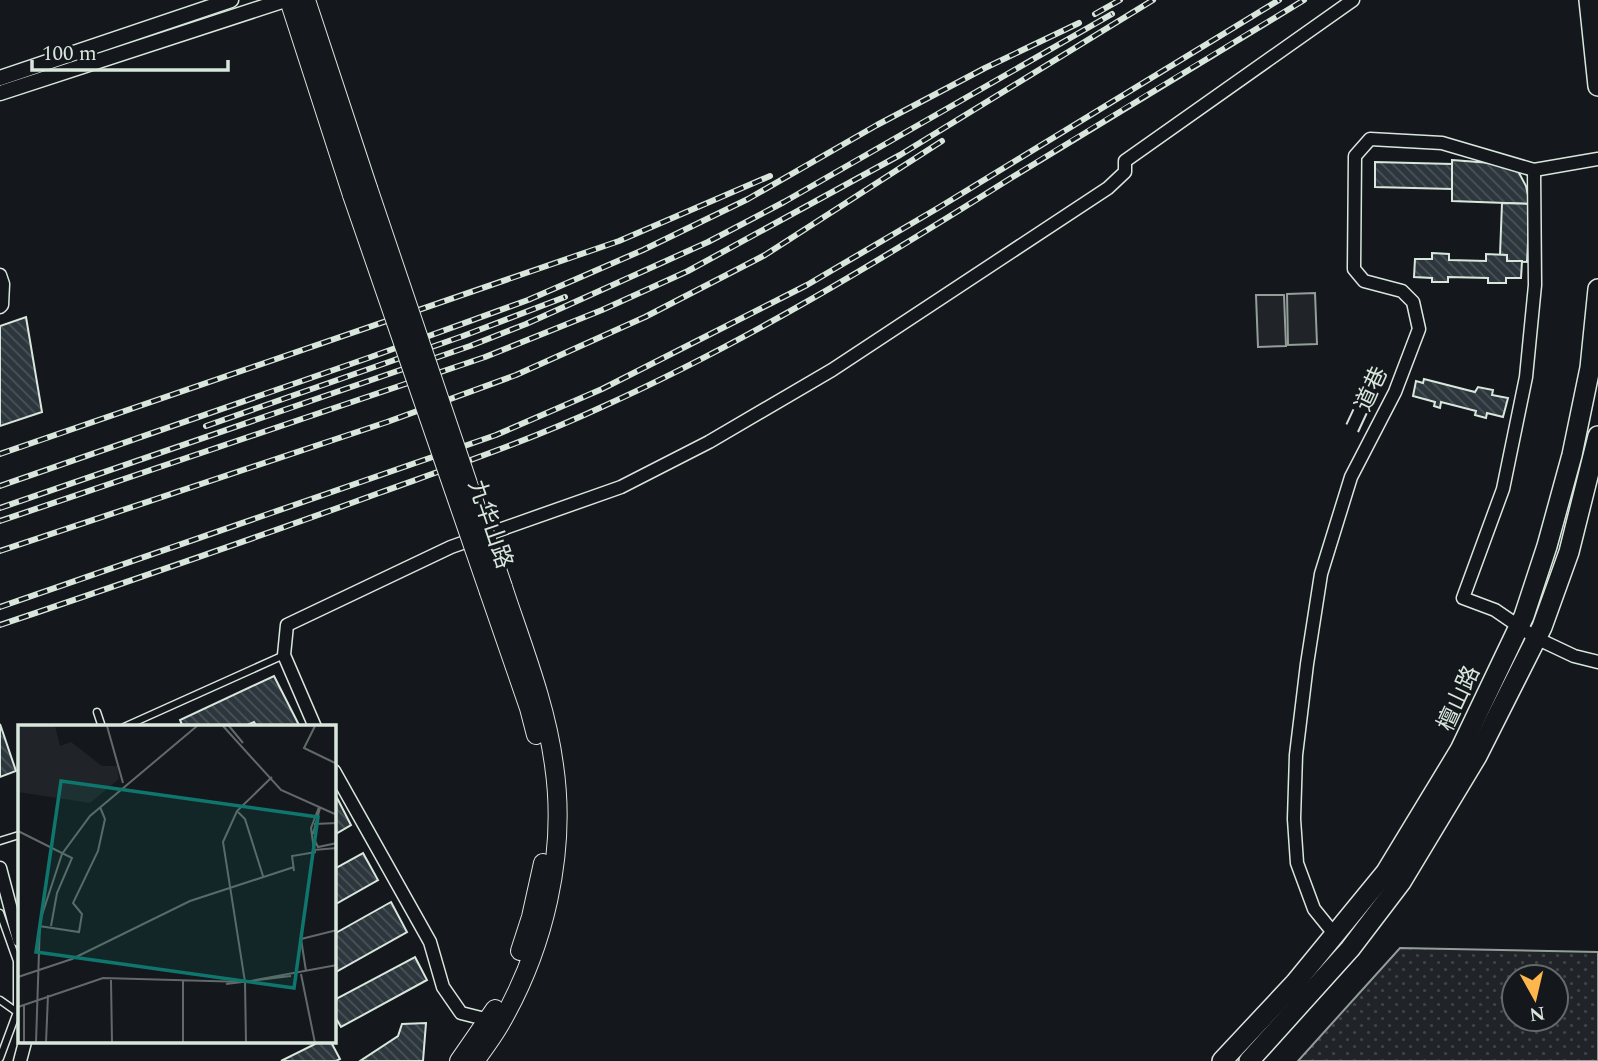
<svg xmlns="http://www.w3.org/2000/svg" width="1598" height="1061" font-family="Spectral,'Noto Sans SC',serif">
  <defs>
    <pattern id="park-dots" width="8" height="8" patternUnits="userSpaceOnUse" patternTransform="scale(1.75)"><rect width="8" height="8" fill="#202428"/><path d="M2 2h.1M6 6h.1" fill="none" stroke="#404447" stroke-width="1.8" stroke-linecap="round"/></pattern>
    <pattern id="building-back-hatch" width="6" height="6" patternUnits="userSpaceOnUse" patternTransform="scale(1.75)"><rect width="6" height="6" fill="#2c363c"/><path d="M-1 5l2 2M0 0l6 6M5-1l2 2" fill="none" stroke="#4a5358"/></pattern>
  </defs>
  <rect width="100%" height="100%" fill="#14181c"/>
  <path fill="url(#park-dots)" stroke="#939e99" stroke-width="2" fill-rule="evenodd" d="M 1400,948 L 1598,952 L 1598,1061 L 1298,1061 ZM 1514,977 L 1556,977 L 1556,1019 L 1514,1019 Z"/>
  <g fill="#202428" stroke="#939e99" stroke-width="2">
    <polygon points="1315,293 1317,344 1288,345 1287,294"/>
    <polygon points="1284,295 1286,346 1258,347 1256,295"/>
  </g>
  <g fill="url(#building-back-hatch)" stroke="#d8e6dc" stroke-width="2">
    <polygon points="1452,160 1504,164 1518,171 1526,186 1530,204 1452,201"/>
    <polygon points="1375,162 1452,164 1452,189 1375,187"/>
    <polygon points="1502,203 1530,204 1527,262 1507,261 1507,255 1500,255"/>
    <polygon points="1432,253 1449,254 1449,260 1486,261 1486,254 1507,255 1507,261 1522,261 1521,278 1506,278 1506,283 1488,283 1488,278 1448,277 1448,282 1432,282 1432,278 1414,277 1415,259 1432,259"/>
    <polygon points="26,317 42,412 0,426 0,326"/>
    <polygon points="1424,379 1475,392 1478,387 1493,390 1492,395 1508,398 1503,417 1487,413 1486,418 1475,415 1476,411 1441,402 1440,408 1434,406 1435,402 1413,396 1416,381 1423,383"/>
    <polygon points="274,676 300,727 257,727 254,722 243,727 183,727 180,720"/>
    <polygon points="0,724 16,771 0,777"/>
    <polygon points="334,792 351,825 334,835"/>
    <polygon points="363,853 378,880 334,905 334,869"/>
    <polygon points="391,902 407,932 334,973 334,934"/>
    <polygon points="415,957 427,980 341,1027 334,1015 334,1000"/>
    <polygon points="426,1023 423,1061 360,1061 398,1036 402,1024"/>
    <polygon points="319,1042 331,1042 340,1059 336,1061 281,1061"/>
  </g>
  <g fill="none" stroke-linecap="round" stroke-linejoin="round">
    <defs>
      <g id="service">
        <polyline points="97,712 102,727"/>
        <polyline points="124,727 284,655"/>
        <polyline points="0,841 19,835"/>
        <polyline points="0,913 17,961 17,1012 0,1058"/>
        <polyline points="0,1000 17,1012"/>
      </g>
      <g id="minor">
        <polyline points="1534,170 1535,285 1526,377 1503,489 1463,598 1495,610 1536,638 1574,656 1598,662"/>
        <polyline points="0,275 3,284 2,305 0,307"/>
        <polyline points="315,727 284,655 287,625 451,547 621,487 709,442 832,370 1108,188 1125,172 1125,161 1353,0"/>
        <polyline points="334,771 430,942 443,987 461,1013 489,1020"/>
        <polyline points="0,868 19,940"/>
        <polyline points="1335,935 1314,909 1297,863 1294,819 1296,755 1307,664 1321,574 1351,477 1395,392 1419,329 1413,302 1402,291 1364,281 1354,269 1355,156 1370,139 1442,143 1534,170 1598,159"/>
        <polyline points="20,1061 25,1042"/>
      </g>
      <g id="tertiary">
        <polyline points="0,78 231,0"/>
        <polyline points="0,93 285,0"/>
      </g>
      <g id="secondary">
        <polyline points="289,0 352,195"/>
        <polyline points="306,0 368,188"/>
        <polyline points="489,592 529,708 536,735"/>
        <polyline points="520,951 531,917 543,863"/>
        <polyline points="459,1061 495,1009"/>
        <path d="M 475,1061 C 483,1050 492,1038 499,1026 C 544,949 567,854 554,765 C 546,704 522,645 503,587"/>
      </g>
      <g id="primary">
        <polyline points="1589,0 1598,86"/>
        <polyline points="1222,1061 1295,983 1386,872 1460,750 1524,616 1547,546 1572,455 1590,368 1598,289"/>
        <polyline points="1249,1061 1350,949 1401,882 1477,756 1542,627 1569,552 1598,436"/>
      </g>
    </defs>
    <use href="#service" stroke="#d8e6dc" stroke-width="9"/>
    <use href="#minor" stroke="#d8e6dc" stroke-width="15"/>
    <use href="#tertiary" stroke="#d8e6dc" stroke-width="17"/>
    <use href="#secondary" stroke="#d8e6dc" stroke-width="20"/>
    <use href="#primary" stroke="#d8e6dc" stroke-width="22"/>
    <use href="#service" stroke="#14181c" stroke-width="6"/>
    <use href="#minor" stroke="#14181c" stroke-width="12"/>
    <use href="#tertiary" stroke="#14181c" stroke-width="14"/>
    <use href="#secondary" stroke="#14181c" stroke-width="18"/>
    <use href="#primary" stroke="#14181c" stroke-width="19"/>
    <defs>
      <g id="rail">
        <polyline points="1095,14 1120,0"/>
        <polyline points="206,426 463,336 565,297"/>
        <polyline points="0,454 619,241 770,176"/>
        <polyline points="0,486 368,358 528,300 643,250 748,199 877,125 985,68 1079,23"/>
        <polyline points="0,508 470,346 526,324 708,242 784,202 1112,14"/>
        <polyline points="0,521 485,357 602,310 688,271 900,155 1153,0"/>
        <polyline points="0,551 387,422 516,375 645,317 765,255 942,141"/>
        <polyline points="0,607 496,435 602,389 807,285 938,208 1279,0"/>
        <path d="M 0,625 C 127,582 253,539 379,493 C 454,466 531,440 604,406 C 746,342 879,261 1011,178 C 1108,118 1206,59 1304,0"/>
      </g>
    </defs>
    <use href="#rail" stroke="#d8e6dc" stroke-width="6"/>
    <use href="#rail" stroke="#14181c" stroke-width="3.5" stroke-dasharray="10" stroke-linecap="butt"/>
    <defs>
      <g id="secondary-bridge">
        <polyline points="368,188 503,587"/>
        <polyline points="352,195 489,592"/>
      </g>
    </defs>
    <use href="#secondary-bridge" stroke="#d8e6dc" stroke-width="20" stroke-linecap="butt"/>
    <use href="#secondary-bridge" stroke="#14181c" stroke-width="18"/>
  </g>
  <g text-anchor="middle" stroke-width="5" stroke-linejoin="round" paint-order="stroke">
    <g font-size="23" fill="#d8e6dc" stroke="#14181c">
      <text transform="translate(1366 399) rotate(-65)" y="8">二道巷</text>
      <text transform="translate(491 524) rotate(71)" y="8">九华山路</text>
      <text transform="translate(1458 698) rotate(-65)" y="8">檀山路</text>
    </g>
  </g>
  <g transform="translate(18 725)">
    <rect width="318" height="318" fill="#14181c"/>
    <path d="M 4,1 L 37,1 L 42,21 L 53,17 L 84,41 L 99,41 L 101,54 L 72,78 L 0,67 L 0,5 Z" fill="#202428"/>
    <path fill="none" stroke="#626a69" stroke-width="2" d="M 89,1 L 105,58M 205,1 L 263,65 L 319,90M 211,1 L 225,18M 297,1 L 286,23 L 319,39M 301,82 L 293,103 L 296,125 L 319,123M 220,87 L 227,94 L 245,151M 296,99 L 319,98M 0,106 L 54,133 L 39,168 L 33,201M 295,109 L 302,83M 297,116 L 300,122 L 319,118M 276,146 L 274,131 L 298,127M 21,201 L 61,207 L 64,189 L 55,178 L 80,126 L 87,94 L 82,82M 288,246 L 283,214 L 319,205M 283,249 L 297,318M 0,252 L 54,234 L 172,176 L 276,142M 93,255 L 94,318M 165,255 L 165,318M 208,259 L 273,251M 0,282 L 85,253 L 227,257 L 319,240M 6,318 L 6,280M 18,318 L 22,196 L 44,129 L 72,91 L 179,1M 28,318 L 30,270M 228,318 L 227,257 L 205,117 L 219,86 L 254,52"/>
    <path fill="#0f766e" fill-opacity="0.15" stroke="#0f766e" stroke-width="3.5" d="M 43,56 L 300,92 L 276,263 L 18,227 Z"/>
    <rect width="318" height="318" fill="none" stroke="#d8e6dc" stroke-width="3.5"/>
  </g>
  <g transform="translate(1535 998) rotate(172)"><circle r="33" fill="#14181c" stroke="#626a69" stroke-width="2"/>
  <path d="M0-5L12 26L0 18L-12 26Z" fill="#ffb74d"/>
  <text y="-10" font-size="19" font-weight="bold" text-anchor="middle" fill="#d8e6dc">N</text>
  </g>
  <path d="M32 60v10h196v-10" fill="none" stroke="#d8e6dc" stroke-width="3.5"/>
  <text x="42" y="60" font-size="21" fill="#d8e6dc" stroke="#14181c" stroke-width="5" paint-order="stroke">100 m</text>
</svg>
